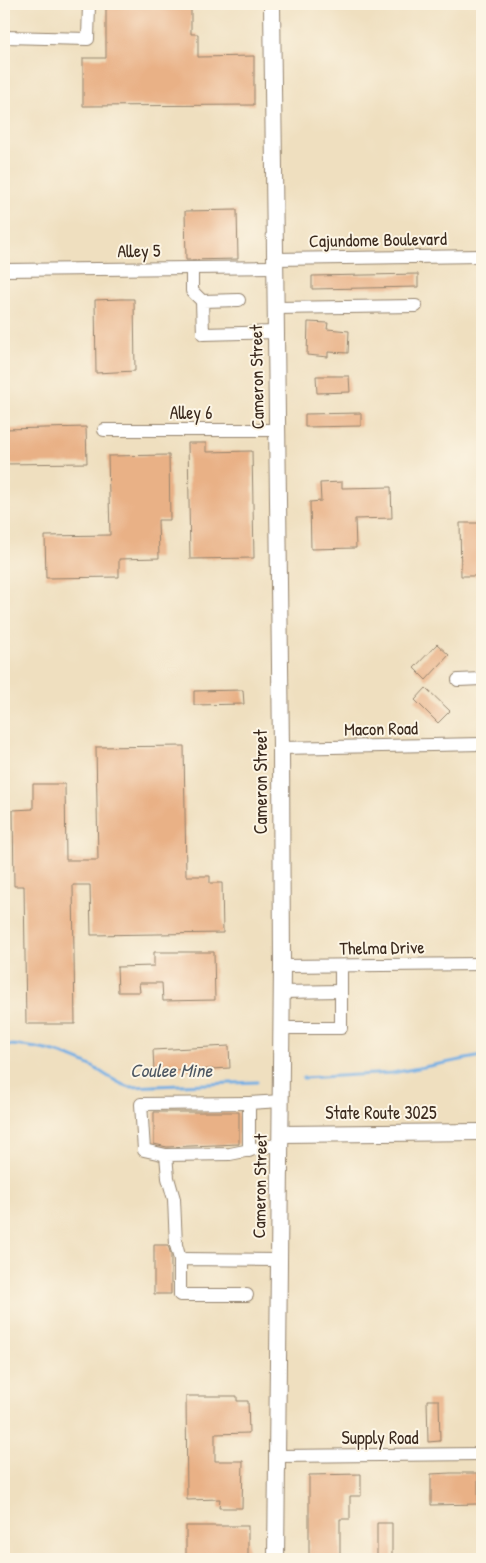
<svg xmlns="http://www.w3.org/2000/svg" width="486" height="1563" font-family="'Patrick Hand',sans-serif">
  <rect width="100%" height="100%" fill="#fcf5e5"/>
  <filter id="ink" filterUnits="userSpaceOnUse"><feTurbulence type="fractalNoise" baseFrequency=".02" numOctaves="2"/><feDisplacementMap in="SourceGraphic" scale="10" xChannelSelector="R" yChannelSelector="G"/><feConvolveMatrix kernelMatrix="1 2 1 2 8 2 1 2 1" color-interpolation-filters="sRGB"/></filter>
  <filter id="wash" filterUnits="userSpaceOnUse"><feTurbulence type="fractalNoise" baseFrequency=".0096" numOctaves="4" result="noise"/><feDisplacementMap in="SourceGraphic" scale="20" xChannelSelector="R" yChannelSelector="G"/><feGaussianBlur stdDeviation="1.12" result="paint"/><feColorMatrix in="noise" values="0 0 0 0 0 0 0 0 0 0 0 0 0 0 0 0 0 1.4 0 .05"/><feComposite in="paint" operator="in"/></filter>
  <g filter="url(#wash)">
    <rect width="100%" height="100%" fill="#efdfbf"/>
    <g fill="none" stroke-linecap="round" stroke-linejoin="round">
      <g stroke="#72aee4" stroke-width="3">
        <path d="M 4,1045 C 33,1045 67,1053 93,1067 C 107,1075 114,1082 130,1087 L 257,1082"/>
        <polyline points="303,1078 392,1073 482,1056"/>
      </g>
    </g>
    <g id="blocks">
      <g fill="#e9b186">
        <polygon points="106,4 191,4 191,34 198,34 198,57 254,56 254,105 83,106 83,58 106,58"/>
        <polygon points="237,210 238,259 186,260 185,211"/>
        <polygon points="418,274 418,287 312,289 312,276"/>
        <polygon points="120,299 134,299 135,371 96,373 95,300"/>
        <polygon points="308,322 328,323 327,329 349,331 348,353 328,352 328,357 307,355"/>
        <polygon points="316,376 349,376 350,392 317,393"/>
        <polygon points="361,413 361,426 305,427 305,414"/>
        <polygon points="86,427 87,463 4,464 4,429"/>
        <polygon points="188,443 206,443 206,452 252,451 254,558 190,559"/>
        <polygon points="169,455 170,520 158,520 159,558 119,559 119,577 46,578 45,536 110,535 108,456"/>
        <polygon points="342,482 342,488 391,487 392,518 355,519 356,548 311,549 310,502 321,501 320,483"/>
        <polygon points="460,523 482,523 482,576 461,576"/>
        <polygon points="437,644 449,655 426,680 414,668"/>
        <polygon points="426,688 450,711 438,723 415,700"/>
        <polygon points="243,690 244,704 194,705 194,691"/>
        <polygon points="184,746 186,876 210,876 210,883 222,883 223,933 91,935 90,885 73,885 75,1024 26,1024 24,886 14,886 13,810 33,809 33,784 65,784 66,860 98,860 96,747"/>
        <polygon points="154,952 214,952 215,1000 163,1001 162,983 139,983 140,992 118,992 117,967 154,966"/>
        <polygon points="229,1046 230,1068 154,1072 153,1050"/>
        <polygon points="154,1112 239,1112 239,1144 167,1147 154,1144"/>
        <polygon points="154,1245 168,1245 171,1255 171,1294 154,1294"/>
        <polygon points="186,1396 237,1396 237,1401 248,1401 249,1433 215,1434 215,1461 243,1461 242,1508 219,1508 220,1499 187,1500"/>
        <polygon points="427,1400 439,1400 440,1441 428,1442"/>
        <polygon points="451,1473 478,1473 478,1504 431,1505 431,1474"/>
        <polygon points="361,1474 361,1496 350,1496 350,1519 340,1519 340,1559 309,1559 309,1475"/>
        <polygon points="377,1523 392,1523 392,1557 377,1558"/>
        <rect x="186" y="1526" width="62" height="33"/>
      </g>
    </g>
  </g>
  <g filter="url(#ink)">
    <use href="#blocks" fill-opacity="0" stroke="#95846e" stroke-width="1"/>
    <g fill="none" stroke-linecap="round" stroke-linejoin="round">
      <defs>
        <g id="minor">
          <polyline points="4,37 88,39 89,4"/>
          <polyline points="275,259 482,256"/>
          <polyline points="192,268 192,291 202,301"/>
          <polyline points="4,270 275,267"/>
          <polyline points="239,300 202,301 203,334 276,332"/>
          <polyline points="276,308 416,306"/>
          <polyline points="104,430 278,430"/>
          <polyline points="458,680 482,679"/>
          <polyline points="281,748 482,744"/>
          <polyline points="282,966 482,964"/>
          <polyline points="281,992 341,991"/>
          <polyline points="281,1028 341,1028 341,966"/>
          <polyline points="249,1151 249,1103 281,1101"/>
          <polyline points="166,1155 144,1150 141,1104 249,1103"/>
          <polyline points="180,1259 176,1245 174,1199 168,1178 166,1155 230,1154 281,1144"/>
          <polyline points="247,1295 180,1295 180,1259 279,1260"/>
          <polyline points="277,1456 482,1454"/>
        </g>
        <g id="major">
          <polyline points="272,4 281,748 282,966 276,1559"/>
          <polyline points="281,1134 482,1132"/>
        </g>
      </defs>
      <use href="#minor" stroke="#95846e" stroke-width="14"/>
      <use href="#major" stroke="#95846e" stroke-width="18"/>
      <use href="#minor" stroke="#fff" stroke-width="12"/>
      <use href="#major" stroke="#fff" stroke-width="16"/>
    </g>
  </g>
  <g text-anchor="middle" stroke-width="4" stroke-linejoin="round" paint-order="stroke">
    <g font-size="18" fill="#3b2a1e" stroke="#fcf5e5">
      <text transform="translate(378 240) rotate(-1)" y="6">Cajundome Boulevard</text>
      <text transform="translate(139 251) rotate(-1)" y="6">Alley 5</text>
      <text transform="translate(257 377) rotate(-91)" y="6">Cameron Street</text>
      <text x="191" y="419">Alley 6</text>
      <text transform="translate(381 729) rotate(-1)" y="6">Macon Road</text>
      <text transform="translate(261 782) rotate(-90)" y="6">Cameron Street</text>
      <text transform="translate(382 948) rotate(-1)" y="6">Thelma Drive</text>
      <text x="381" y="1119">State Route 3025</text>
      <text transform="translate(260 1186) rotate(-89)" y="6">Cameron Street</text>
      <text x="380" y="1444">Supply Road</text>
    </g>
    <g font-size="19" font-style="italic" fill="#4e5863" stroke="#fcf5e5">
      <text x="171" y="1077">Coulee Mine</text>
    </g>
  </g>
  <rect width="486" height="1563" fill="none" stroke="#fcf5e5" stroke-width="20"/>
</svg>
